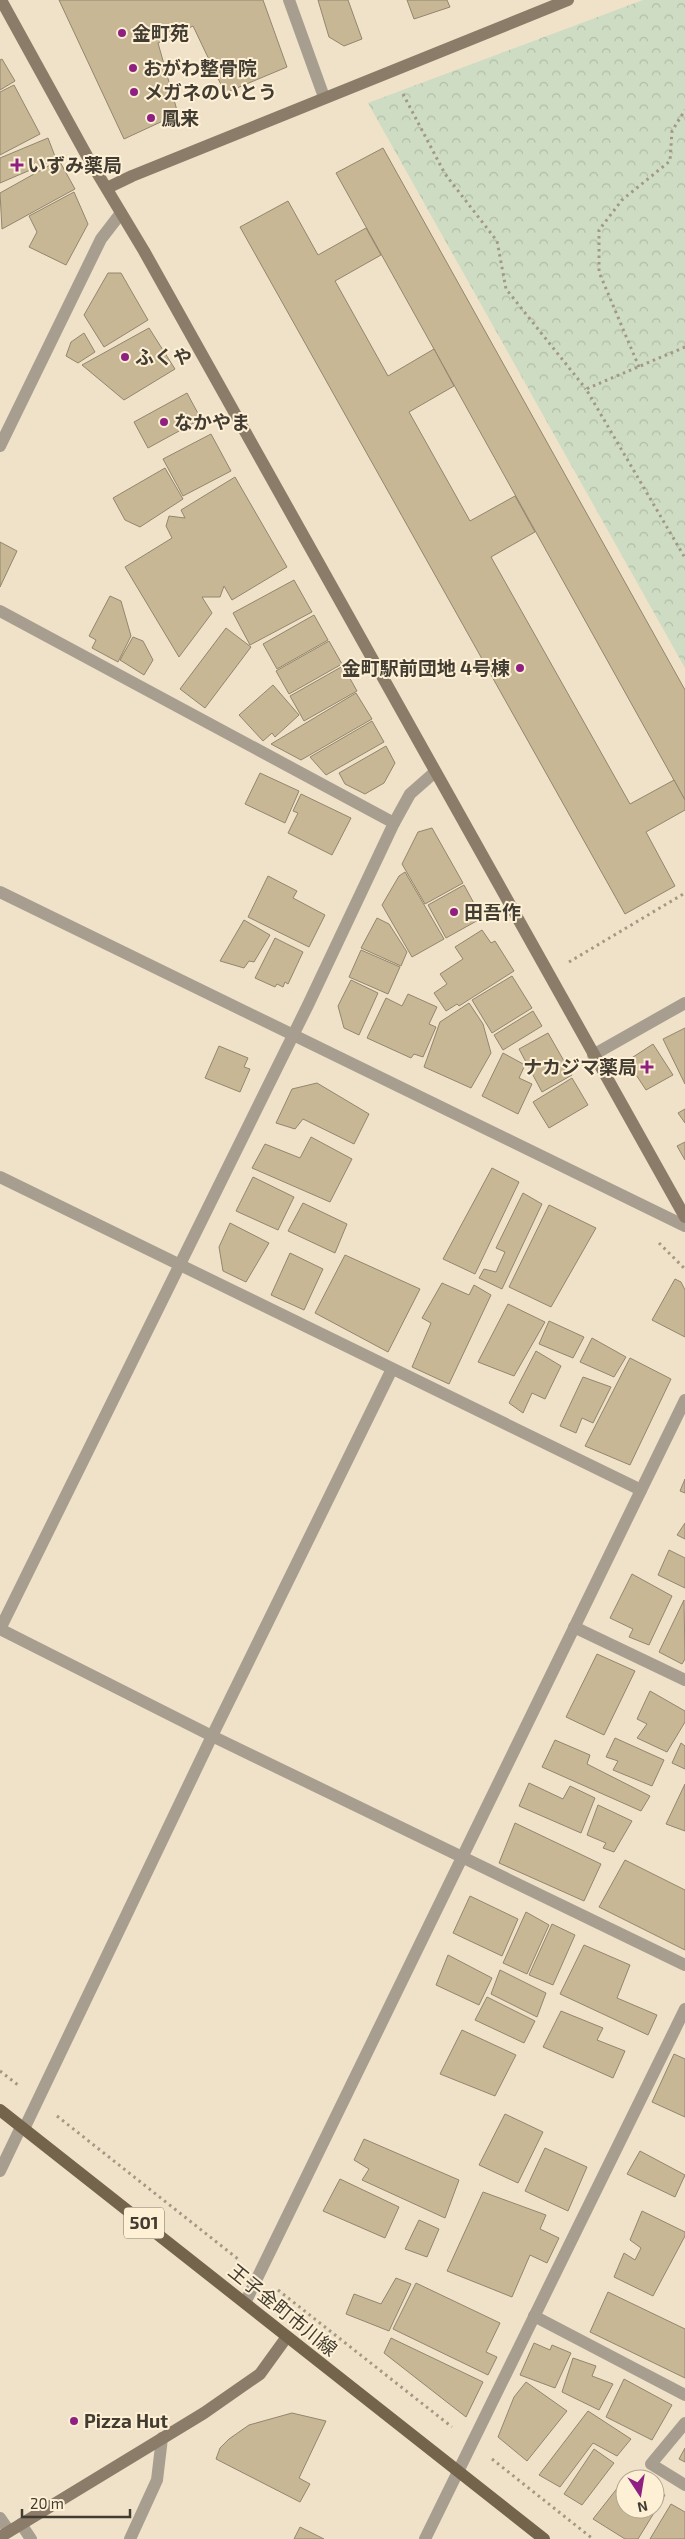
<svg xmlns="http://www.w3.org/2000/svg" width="685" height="2539" font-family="'Exo 2','Noto Sans JP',sans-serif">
  <defs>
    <pattern id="park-crowns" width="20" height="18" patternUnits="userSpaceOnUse" patternTransform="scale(1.25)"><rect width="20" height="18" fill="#cedcc3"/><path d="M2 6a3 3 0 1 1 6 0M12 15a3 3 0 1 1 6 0" fill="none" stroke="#b2bea8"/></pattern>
  </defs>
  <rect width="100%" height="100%" fill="#efe2c8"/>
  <polygon fill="url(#park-crowns)" points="643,0 685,0 685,668 368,103"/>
  <g fill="#c7b794" stroke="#92866e">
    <polygon points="59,0 263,0 287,67 225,93 193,26 158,43 178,114 124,139"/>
    <polygon points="318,0 348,0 362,39 344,46 329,37"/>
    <polygon points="407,0 447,0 450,7 414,19"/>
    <polygon points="2,59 15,81 0,90 0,60"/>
    <polygon points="14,85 40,134 0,155 0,92"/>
    <polygon points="48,138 56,159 0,183 0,158"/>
    <polygon points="383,148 685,690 685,800 336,173"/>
    <polygon points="59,160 75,189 2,229 0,193"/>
    <polygon points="74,192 88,224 66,265 29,247 37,232 29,216"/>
    <polygon points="288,201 318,255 366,228 381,255 335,281 388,376 434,349 454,386 409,412 470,521 515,496 535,532 491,557 630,804 674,780 685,800 685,810 646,832 675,886 625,914 240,227"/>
    <polygon points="108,273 121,273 148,320 104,347 84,315"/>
    <polygon points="149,328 175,369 124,400 82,365"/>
    <polygon points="84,333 95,352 78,363 66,356 71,342"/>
    <polygon points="187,393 201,419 148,448 134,422"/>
    <polygon points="211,434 231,471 183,496 163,459"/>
    <polygon points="165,468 183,499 140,527 125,520 113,498"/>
    <polygon points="235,477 287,567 232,600 224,586 220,597 202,597 212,613 179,657 125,567 172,538 166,526 169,516 185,518 181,510"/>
    <polygon points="0,542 17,551 0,587"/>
    <polygon points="294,580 312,612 250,645 233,613"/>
    <polygon points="110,596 121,601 131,636 118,662 92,648 96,640 89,636"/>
    <polygon points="314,615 328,640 277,669 263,644"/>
    <polygon points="226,628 251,647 205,708 180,689"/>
    <polygon points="133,637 143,641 153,660 144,675 120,660"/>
    <polygon points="329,641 342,664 289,694 276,671"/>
    <polygon points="343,666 357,691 304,721 290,696"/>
    <polygon points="273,685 299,715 275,737 272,733 263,741 239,715"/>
    <polygon points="356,693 372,719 301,760 271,744"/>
    <polygon points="372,721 384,742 326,775 310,757"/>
    <polygon points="386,746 395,763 384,783 365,794 345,784 339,773"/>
    <polygon points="260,773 299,791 285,823 245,804"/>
    <polygon points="301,794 351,818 332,855 288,833 298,813 293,811"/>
    <polygon points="432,828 463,883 425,904 402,864 418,832"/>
    <polygon points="405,872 444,939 412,957 382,905 399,876"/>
    <polygon points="268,876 297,891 293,898 325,915 309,947 248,917"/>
    <polygon points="464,885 482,918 446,938 428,905"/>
    <polygon points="377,918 389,924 407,952 401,966 361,948"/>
    <polygon points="244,920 270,935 254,962 249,961 244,968 220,961"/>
    <polygon points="482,930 491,943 495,941 514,971 459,1006 457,1004 446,1011 434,993 447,984 440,974 463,959 455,947"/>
    <polygon points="275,938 303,952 288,984 285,982 283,987 277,984 275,987 255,978"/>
    <polygon points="361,950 400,967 388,994 349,977"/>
    <polygon points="512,976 532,1008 492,1033 472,1000"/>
    <polygon points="351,980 378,993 359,1035 344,1028 338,1006"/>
    <polygon points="408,994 437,1007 429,1024 436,1027 423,1057 414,1054 411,1058 367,1038 386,998 402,1006"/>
    <polygon points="469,1003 483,1024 491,1053 471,1088 424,1067 440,1022"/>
    <polygon points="533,1011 542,1026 503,1050 494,1035"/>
    <polygon points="685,1028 685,1084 663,1039"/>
    <polygon points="548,1033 572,1075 542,1092 519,1049"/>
    <polygon points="653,1044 673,1075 646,1090 627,1061"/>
    <polygon points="219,1046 248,1058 244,1067 250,1069 240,1092 205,1078"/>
    <polygon points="503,1053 525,1065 519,1078 532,1084 518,1114 482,1096"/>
    <polygon points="572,1078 588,1105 549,1128 533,1102"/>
    <polygon points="317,1083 369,1114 354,1144 303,1119 295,1129 276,1123 292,1089"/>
    <polygon points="685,1109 685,1123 678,1113"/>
    <polygon points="311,1137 352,1159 330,1202 252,1168 265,1144 300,1158"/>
    <polygon points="685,1142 685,1160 677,1146"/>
    <polygon points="492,1168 519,1182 475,1274 443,1259"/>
    <polygon points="253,1177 294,1197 278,1230 236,1211"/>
    <polygon points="523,1193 542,1204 502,1289 479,1278 484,1269 496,1272 505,1252 496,1248"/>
    <polygon points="303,1203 347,1224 335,1253 288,1231"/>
    <polygon points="549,1205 596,1228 551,1307 509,1287"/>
    <polygon points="230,1223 269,1243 246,1282 223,1271 219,1247"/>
    <polygon points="290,1253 323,1269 304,1310 271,1295"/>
    <polygon points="345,1255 420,1289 388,1352 315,1313"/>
    <polygon points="675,1279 681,1282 685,1290 685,1337 652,1320"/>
    <polygon points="442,1283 469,1295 474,1285 491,1295 449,1384 412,1367 431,1323 422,1318"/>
    <polygon points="508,1304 545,1322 514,1376 478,1362"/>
    <polygon points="549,1321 584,1337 573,1358 539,1344"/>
    <polygon points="592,1338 626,1357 614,1377 580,1362"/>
    <polygon points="536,1351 561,1366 545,1399 532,1393 523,1413 509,1403"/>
    <polygon points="630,1358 671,1379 630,1465 585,1446"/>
    <polygon points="583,1377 611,1387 593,1423 582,1418 576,1433 560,1426"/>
    <polygon points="685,1479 685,1493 680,1491"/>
    <polygon points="685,1523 685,1539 677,1535"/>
    <polygon points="669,1550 685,1558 685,1588 658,1575"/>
    <polygon points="632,1574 672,1596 649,1645 629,1637 633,1629 610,1618"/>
    <polygon points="684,1600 685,1659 682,1664 659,1652"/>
    <polygon points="597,1654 635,1671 604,1735 566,1717"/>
    <polygon points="650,1691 685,1711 685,1722 667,1752 637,1738 647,1724 637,1719"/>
    <polygon points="615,1738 664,1760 652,1786 613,1770 618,1761 606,1757"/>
    <polygon points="555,1740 590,1755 587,1764 650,1796 641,1811 542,1767"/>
    <polygon points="681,1743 685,1746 685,1769 672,1763"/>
    <polygon points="529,1783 563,1799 570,1786 595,1798 581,1833 519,1806"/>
    <polygon points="685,1784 685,1831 666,1824"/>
    <polygon points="598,1805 632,1821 614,1852 603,1848 606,1843 587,1835"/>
    <polygon points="515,1823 601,1864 584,1901 499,1863"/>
    <polygon points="625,1860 685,1890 685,1950 599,1907"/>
    <polygon points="470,1896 518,1919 502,1956 453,1933"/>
    <polygon points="526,1912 549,1925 527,1974 503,1963"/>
    <polygon points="552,1924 575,1935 553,1985 529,1975"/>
    <polygon points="584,1945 630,1965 617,1998 657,2015 648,2035 560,1994"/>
    <polygon points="448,1955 492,1978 479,2005 436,1985"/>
    <polygon points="500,1970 546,1993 537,2017 491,1994"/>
    <polygon points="487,1997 535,2021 524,2043 475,2020"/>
    <polygon points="561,2011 603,2028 597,2040 625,2051 613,2078 543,2047"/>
    <polygon points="462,2030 516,2055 495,2096 440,2074"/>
    <polygon points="674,2054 685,2059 685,2117 652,2102"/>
    <polygon points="505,2114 543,2132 518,2183 479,2165"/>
    <polygon points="364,2139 459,2180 445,2218 362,2180 369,2169 354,2160"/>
    <polygon points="545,2148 587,2167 568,2211 525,2191"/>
    <polygon points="640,2151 685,2175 675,2197 627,2174"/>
    <polygon points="340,2179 399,2207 385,2238 323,2211"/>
    <polygon points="483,2192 546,2215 540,2229 559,2238 547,2263 530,2255 512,2297 447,2271"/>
    <polygon points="642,2211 685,2232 685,2236 653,2296 614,2277 624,2253 635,2260 641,2248 630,2240"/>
    <polygon points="419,2220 439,2229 427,2257 405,2249"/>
    <polygon points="396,2278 411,2284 389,2331 346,2314 354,2294 381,2304"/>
    <polygon points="416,2283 500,2323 486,2352 497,2357 488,2375 393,2329"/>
    <polygon points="608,2292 685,2329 685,2378 590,2332"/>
    <polygon points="391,2338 483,2382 466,2417 384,2353"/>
    <polygon points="534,2343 550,2350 552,2345 571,2353 555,2388 520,2375"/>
    <polygon points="573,2358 596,2366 592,2376 613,2384 599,2410 562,2392"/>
    <polygon points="624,2379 672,2405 652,2440 606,2417"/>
    <polygon points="526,2382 567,2411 527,2461 498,2437 514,2397"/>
    <polygon points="588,2411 631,2439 617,2456 593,2443 560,2487 539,2475"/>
    <polygon points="292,2413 326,2421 299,2478 310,2484 300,2502 216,2459 220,2448 229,2439 249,2425"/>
    <polygon points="685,2448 685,2462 679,2459"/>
    <polygon points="594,2449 614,2463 582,2505 564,2494"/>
    <polygon points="630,2472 640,2479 625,2479 625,2509 655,2509 655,2489 665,2495 638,2539 625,2539 593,2519"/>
    <polygon points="671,2504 685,2512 685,2539 650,2539"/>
    <polygon points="300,2527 324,2539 294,2539"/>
  </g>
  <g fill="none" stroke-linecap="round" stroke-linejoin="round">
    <g stroke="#a29885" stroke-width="3" stroke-dasharray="2.5 4" stroke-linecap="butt">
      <polyline points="403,94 445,174 497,241 506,289 586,389"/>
      <polyline points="685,347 586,389 685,558"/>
      <polyline points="639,367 599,272 599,230 622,200 670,161 672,131 685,110"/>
      <polyline points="569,962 685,893"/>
      <polyline points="659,1243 685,1269"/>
      <polyline points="0,2071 18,2085"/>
      <polyline points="57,2116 238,2259"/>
      <polyline points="278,2290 452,2427"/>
      <polyline points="492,2459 593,2539"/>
    </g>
    <g stroke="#a89e90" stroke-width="12">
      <polyline points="534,2316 685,2395"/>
      <polyline points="685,2423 651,2464 685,2485"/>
    </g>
    <g stroke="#a89e90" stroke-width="12">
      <polyline points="289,0 324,97"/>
      <polyline points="0,446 101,239 121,213"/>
      <polyline points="0,611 394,823"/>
      <polyline points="0,892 685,1226"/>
      <polyline points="593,1055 685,1003"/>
      <polyline points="0,1177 641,1490"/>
      <polyline points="574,1627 685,1680"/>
      <polyline points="0,1629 308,1005 394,823 410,794 435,772"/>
      <polyline points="0,1629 212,1736 685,1965"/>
      <polyline points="24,2129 212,1736 392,1369"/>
      <polyline points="0,2171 21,2127"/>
      <polyline points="245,2303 685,1400"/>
      <polyline points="0,2518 9,2531"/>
      <polyline points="21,2524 31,2539"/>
      <polyline points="130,2539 157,2480 162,2438"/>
      <polyline points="425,2539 685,2009"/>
    </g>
    <g stroke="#8a7c68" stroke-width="12">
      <polyline points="1,0 87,156 144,251 685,1217"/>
      <polyline points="107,188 132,176 568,0"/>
      <polyline points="0,2537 204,2413 260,2374 286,2338"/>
    </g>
    <polyline stroke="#75644c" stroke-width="12" points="0,2110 544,2539"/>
  </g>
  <g fill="#8f2081" stroke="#fdf0d5" stroke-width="2">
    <circle cx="122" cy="33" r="5"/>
    <circle cx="133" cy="68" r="5"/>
    <circle cx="134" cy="92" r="5"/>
    <circle cx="151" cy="118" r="5"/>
    <path d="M14.5 157.5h5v5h5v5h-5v5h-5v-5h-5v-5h5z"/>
    <circle cx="125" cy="357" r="5"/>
    <circle cx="164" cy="422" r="5"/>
    <circle cx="520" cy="668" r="5"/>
    <circle cx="454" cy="912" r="5"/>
    <path d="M644.5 1059.5h5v5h5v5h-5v5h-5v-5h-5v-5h5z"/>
    <circle cx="74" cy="2421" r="5"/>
  </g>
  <g text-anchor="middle" stroke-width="4" stroke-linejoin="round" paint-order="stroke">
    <rect fill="#fdf0d5" stroke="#7a7263" stroke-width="1" x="124" y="2207.5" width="40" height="31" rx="4"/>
    <g font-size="18" font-weight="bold" fill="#423c32">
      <text x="144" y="2229">501</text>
    </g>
    <g font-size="19" font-weight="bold" fill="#423c32" stroke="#fdf0d5" text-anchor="start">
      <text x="132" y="40">金町苑</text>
      <text x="143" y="75">おがわ整骨院</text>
      <text x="144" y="99">メガネのいとう</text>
      <text x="161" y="125">鳳来</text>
      <text x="27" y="172">いずみ薬局</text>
      <text x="135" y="364">ふくや</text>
      <text x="174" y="429">なかやま</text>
      <text x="510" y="675" text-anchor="end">金町駅前団地 4号棟</text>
      <text x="464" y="919">田吾作</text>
      <text x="637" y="1074" text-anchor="end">ナカジマ薬局</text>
      <text x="84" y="2428">Pizza Hut</text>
    </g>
    <g font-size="19" fill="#423c32" stroke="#fdf0d5">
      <text transform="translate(283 2310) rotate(39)" y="7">王子金町市川線</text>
    </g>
  </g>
  <g transform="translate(640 2494) rotate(168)"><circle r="24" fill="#fdf0d5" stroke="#b2a894"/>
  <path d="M0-4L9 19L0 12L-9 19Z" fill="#8f2081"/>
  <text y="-8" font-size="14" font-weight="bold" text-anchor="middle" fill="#423c32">N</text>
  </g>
  <path d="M22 2509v8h108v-8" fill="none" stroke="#423c32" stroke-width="2.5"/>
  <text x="30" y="2509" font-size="15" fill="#423c32" stroke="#fdf0d5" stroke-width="4" paint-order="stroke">20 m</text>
</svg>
